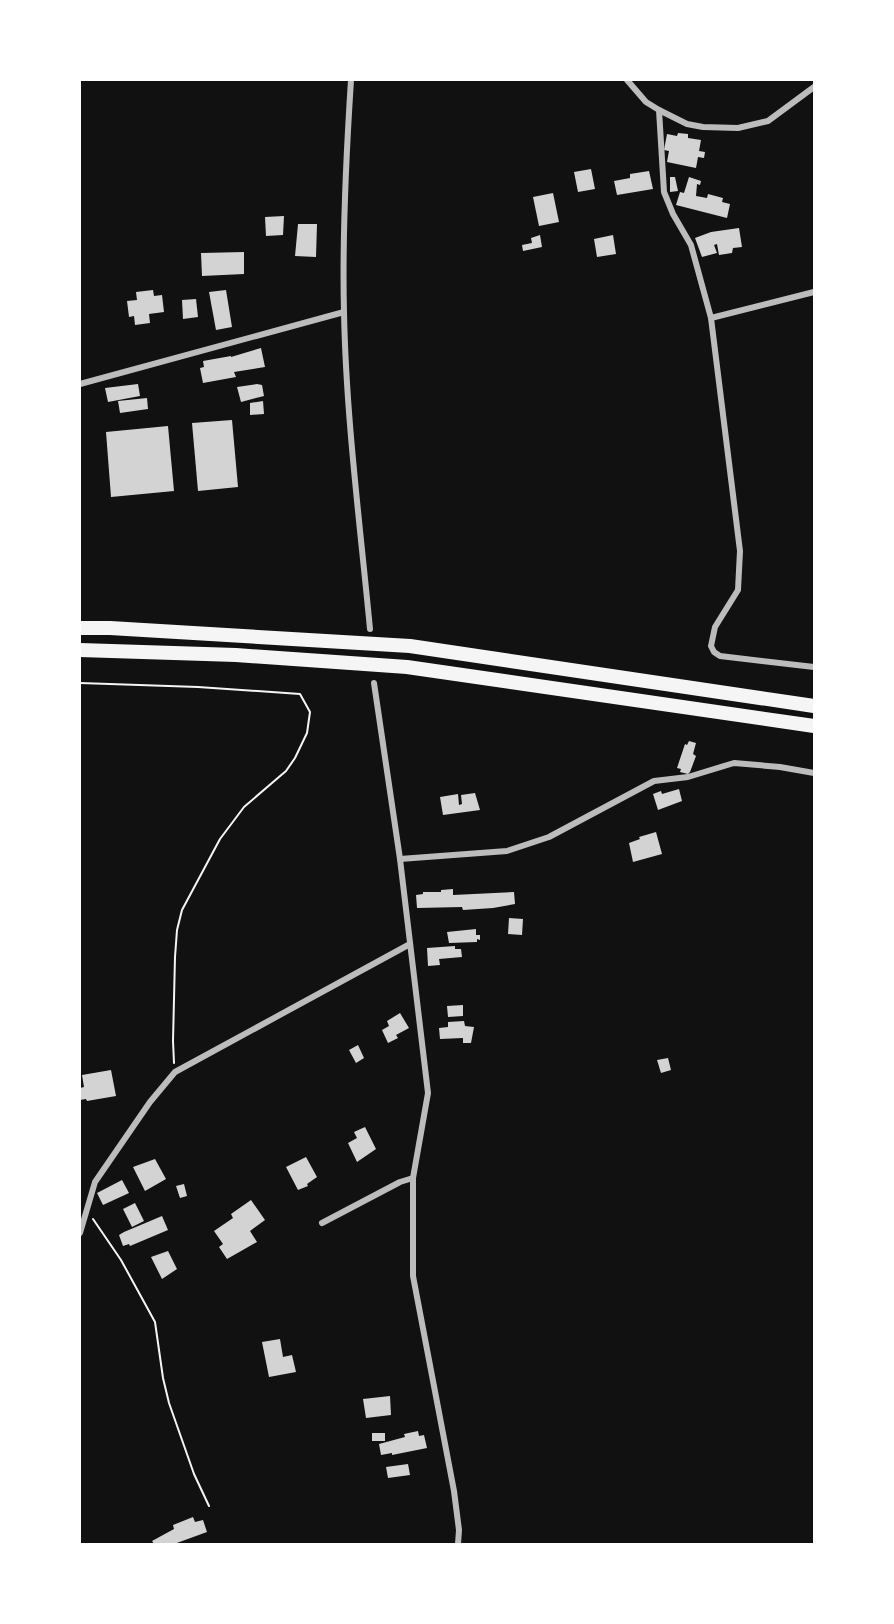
<svg xmlns="http://www.w3.org/2000/svg" width="894" height="1624" font-family="Montserrat,sans-serif">
  <rect width="100%" height="100%" fill="#111"/>
  <g fill="#d3d3d3">
    <polygon points="678,133 688,134 688,138 701,140 699,151 705,152 704,158 698,157 696,168 667,162 669,151 664,150 667,134 677,136"/>
    <polygon points="591,169 595,189 578,192 574,172"/>
    <polygon points="649,171 653,189 617,195 614,181 630,178 630,174"/>
    <polygon points="670,177 675,177 678,191 670,192"/>
    <polygon points="689,177 701,181 700,185 697,184 696,196 707,198 708,194 723,198 722,202 730,204 727,218 676,205 680,192 684,193"/>
    <polygon points="553,193 559,222 539,226 533,197"/>
    <polygon points="284,216 283,235 266,236 265,217"/>
    <polygon points="298,224 317,224 316,257 295,256"/>
    <polygon points="739,228 742,247 733,248 732,253 719,255 717,244 714,245 717,253 702,257 695,238 711,232"/>
    <polygon points="540,235 542,247 523,251 522,245 532,243 531,238"/>
    <polygon points="613,235 616,254 597,257 594,239"/>
    <polygon points="244,252 244,274 202,276 201,253"/>
    <polygon points="153,290 154,296 162,295 164,312 149,314 150,323 135,325 134,316 129,317 127,301 137,300 136,292"/>
    <polygon points="226,290 232,327 216,330 209,292"/>
    <polygon points="196,299 198,317 183,319 182,300"/>
    <polygon points="261,348 265,367 234,372 236,377 203,383 200,368 204,367 203,361 231,356 231,357"/>
    <polygon points="138,384 140,396 108,402 105,388"/>
    <polygon points="257,384 262,385 264,396 241,402 237,387"/>
    <polygon points="147,398 148,409 120,413 118,401"/>
    <polygon points="263,401 264,414 250,415 250,403"/>
    <polygon points="232,420 238,487 198,491 192,423"/>
    <polygon points="168,426 174,491 111,497 106,432"/>
    <polygon points="689,741 696,743 693,754 696,756 690,772 688,774 680,772 681,769 677,768 685,744 687,745"/>
    <polygon points="679,789 682,801 658,810 653,794 661,791 662,794"/>
    <polygon points="475,793 480,810 443,815 440,797 458,794 459,805 462,804 461,795"/>
    <polygon points="656,832 662,854 633,862 629,843 640,839 639,837"/>
    <polygon points="453,889 453,895 514,892 515,904 493,908 463,910 462,907 417,908 416,895 423,894 423,892 441,892 441,890"/>
    <polygon points="509,918 523,919 522,935 508,934"/>
    <polygon points="476,929 476,935 480,935 480,940 477,939 477,942 449,943 447,932"/>
    <polygon points="455,946 455,949 461,949 462,957 439,959 440,965 428,966 427,948"/>
    <polygon points="463,1005 463,1016 448,1017 447,1006"/>
    <polygon points="400,1013 409,1028 396,1035 398,1038 388,1043 382,1030 389,1026 387,1021"/>
    <polygon points="464,1021 465,1026 474,1027 471,1043 463,1043 463,1038 440,1039 439,1028 448,1027 448,1022"/>
    <polygon points="358,1045 364,1058 356,1063 349,1050"/>
    <polygon points="668,1058 671,1070 661,1073 657,1060"/>
    <polygon points="111,1070 116,1096 87,1101 86,1099 80,1100 80,1088 84,1087 82,1075"/>
    <polygon points="365,1127 376,1149 357,1162 348,1143 357,1138 354,1132"/>
    <polygon points="306,1157 317,1177 307,1184 308,1186 298,1190 286,1167"/>
    <polygon points="155,1159 166,1179 145,1191 133,1167"/>
    <polygon points="122,1180 129,1193 103,1205 97,1193"/>
    <polygon points="184,1184 187,1196 180,1198 176,1186"/>
    <polygon points="251,1200 265,1220 250,1231 257,1242 227,1259 219,1247 223,1244 214,1231 233,1218 231,1214"/>
    <polygon points="135,1203 144,1221 132,1227 123,1209"/>
    <polygon points="162,1216 168,1230 130,1246 129,1244 123,1246 119,1235 124,1232"/>
    <polygon points="168,1251 177,1269 162,1279 151,1257"/>
    <polygon points="280,1339 283,1357 292,1355 296,1372 269,1377 262,1342"/>
    <polygon points="390,1396 391,1415 366,1418 363,1399"/>
    <polygon points="418,1431 419,1436 424,1435 427,1448 392,1455 392,1453 381,1455 379,1444 405,1437 404,1434"/>
    <rect x="372" y="1433" width="13" height="8"/>
    <polygon points="408,1464 410,1475 388,1478 386,1467"/>
    <polygon points="193,1517 195,1522 203,1520 207,1532 174,1544 154,1544 152,1541 174,1529 173,1525"/>
  </g>
  <g fill="none" stroke-linecap="round" stroke-linejoin="round">
    <g stroke="#f5f5f5" stroke-width="2">
      <polyline points="80,683 198,687 300,694 310,712 307,733 295,758 286,771 244,807 220,839 182,910 177,930 175,957 173,1041 174,1063"/>
      <polyline points="93,1219 121,1260 155,1322 163,1378 169,1403 194,1474 209,1506"/>
    </g>
    <g stroke="#bcbcbc" stroke-width="6">
      <path d="M 351,80 C 346,157 342,234 344,312 C 346,417 360,524 370,629"/>
      <polyline points="627,80 646,102 659,110 664,192 673,214 691,245 711,318 740,551 738,590 715,627 711,646 714,652 720,656 814,667"/>
      <polyline points="659,110 687,124 703,127 738,128 768,121 814,87"/>
      <polyline points="711,318 814,292"/>
      <polyline points="80,384 344,312"/>
      <polyline points="374,683 400,859 428,1093 413,1178 413,1276 454,1491 459,1530 458,1544"/>
      <polyline points="400,859 507,851 549,837 654,781 688,777 734,763 780,767 814,773"/>
      <polyline points="322,1223 400,1182 413,1178"/>
      <polyline points="80,1233 95,1182 150,1102 175,1072 410,944"/>
    </g>
    <g stroke="#f5f5f5" stroke-width="14">
      <polyline points="80,628 110,628 410,646 814,706"/>
      <polyline points="80,650 236,655 407,667 814,726"/>
    </g>
  </g>
  <rect width="894" height="1624" fill="none" stroke="#ffffff" stroke-width="162"/>
</svg>
